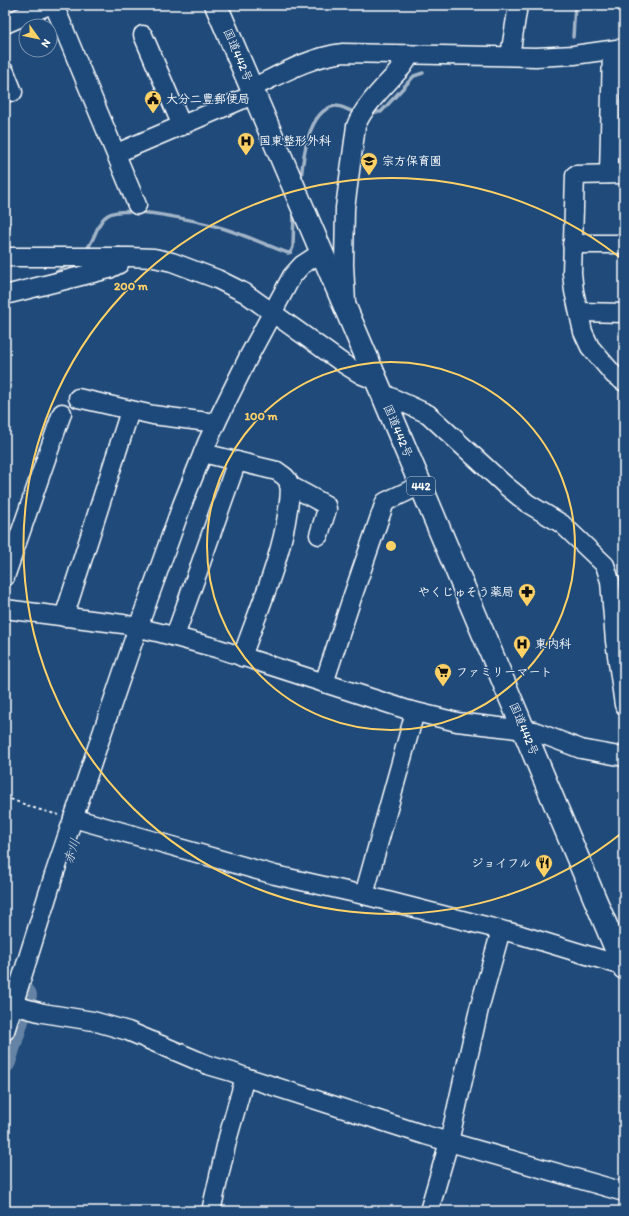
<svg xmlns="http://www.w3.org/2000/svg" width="629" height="1216" font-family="Itim,'Klee One',sans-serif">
  <defs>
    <pattern id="forest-crowns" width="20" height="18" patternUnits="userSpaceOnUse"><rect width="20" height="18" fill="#3c618b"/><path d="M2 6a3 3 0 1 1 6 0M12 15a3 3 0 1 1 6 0" fill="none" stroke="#59799c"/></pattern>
  </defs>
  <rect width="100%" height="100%" fill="#1f4a7a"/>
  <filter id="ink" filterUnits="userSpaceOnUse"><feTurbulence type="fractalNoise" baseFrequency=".025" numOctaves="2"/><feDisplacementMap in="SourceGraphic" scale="8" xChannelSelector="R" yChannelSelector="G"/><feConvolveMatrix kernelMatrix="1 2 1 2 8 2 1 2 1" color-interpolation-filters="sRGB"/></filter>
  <g filter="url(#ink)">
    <polygon fill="url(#forest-crowns)" stroke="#9eb0c5" points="5,218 11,225 8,234 5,235"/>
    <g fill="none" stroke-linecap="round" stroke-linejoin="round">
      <g stroke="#a3b5c8" stroke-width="3.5">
        <polyline points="573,37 575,5"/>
        <polyline points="370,112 381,112 414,76 423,73"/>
        <path d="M 301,179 C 303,158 308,110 335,106 C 342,105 349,112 356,112"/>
        <path d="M 85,251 C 95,242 96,222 108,215 C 124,204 202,222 222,228 C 245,235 266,245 288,253 L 291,252 L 293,247 L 294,210"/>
        <polyline points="51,276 68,264"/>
      </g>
      <polyline stroke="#6583a4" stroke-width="22" points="5,1062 26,995"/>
      <defs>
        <g id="minor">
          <polyline points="54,5 137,205"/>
          <polyline points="5,24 49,5"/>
          <polyline points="143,35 182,126"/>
          <polyline points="510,56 518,5"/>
          <polyline points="5,72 13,92"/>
          <path d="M 252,88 C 281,74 310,57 343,53 L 536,57 L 574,55 L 624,48"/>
          <polyline points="117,153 255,94"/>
          <polyline points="609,174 612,50"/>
          <polyline points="624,174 575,175 572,273 574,291 583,332 590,347 614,375 624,382"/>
          <polyline points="572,244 624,244"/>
          <polyline points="5,257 129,257 154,258 172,262 217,279 245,293 344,364 362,375 377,381"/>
          <polyline points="5,295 109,269 119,264 119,257"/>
          <path d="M 346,303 L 344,264 L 345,208 L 356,126 C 363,106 389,82 403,66 L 407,60 L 408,54"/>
          <polyline points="579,312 624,313"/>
          <polyline points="382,393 428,414 505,485 527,503 562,524 605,565 610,581 615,641 624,705"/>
          <polyline points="78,398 153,415 216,423"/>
          <path d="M 203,453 L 277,471 C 283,475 288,478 289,484 C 291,492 289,501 288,509 C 281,560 259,608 242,657"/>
          <polyline points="289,485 326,505 327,509 319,535"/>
          <polyline points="5,577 62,413"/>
          <polyline points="5,609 123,624 161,633 216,648 408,710 457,722 534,731 581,749 624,757"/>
          <polyline points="64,617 130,411"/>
          <polyline points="175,636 237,461"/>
          <polyline points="324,683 352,598 385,502 421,485"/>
          <polyline points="73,818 275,875 364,895 521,935 623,966"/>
          <polyline points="364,895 415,712"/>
          <polyline points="13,1005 43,1013 93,1021 128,1031 208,1065 232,1072 245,1077 425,1135 624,1192"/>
          <polyline points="5,1031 54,875 135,636 182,505 207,443 220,415 249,356 292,276 302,265 322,252"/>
          <polyline points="211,1211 228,1137 245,1077"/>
          <polyline points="429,1211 449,1142 479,1009 501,930"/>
        </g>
        <polyline id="highway" points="216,5 384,398 624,968"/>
      </defs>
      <use href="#minor" stroke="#fff" stroke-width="21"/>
      <use href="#highway" stroke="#fff" stroke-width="25"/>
      <polyline stroke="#fff" stroke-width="2" stroke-dasharray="3 3" stroke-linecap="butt" points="5,797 37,809 59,815"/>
      <use href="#minor" stroke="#1f4a7a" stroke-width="18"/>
      <use href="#highway" stroke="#1f4a7a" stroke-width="22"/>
    </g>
  </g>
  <g fill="none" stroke="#ffd166" stroke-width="2">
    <circle cx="391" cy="546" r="184"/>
    <path d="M623 832A368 368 0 1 1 623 260"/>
  </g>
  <defs>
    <symbol id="civic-pin" viewBox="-11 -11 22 30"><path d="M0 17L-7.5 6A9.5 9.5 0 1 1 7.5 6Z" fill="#ffd166" stroke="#1f4a7a"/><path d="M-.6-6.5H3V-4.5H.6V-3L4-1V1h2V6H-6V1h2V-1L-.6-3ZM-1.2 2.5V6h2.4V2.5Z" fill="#111"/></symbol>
    <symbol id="hospital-pin" viewBox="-11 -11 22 30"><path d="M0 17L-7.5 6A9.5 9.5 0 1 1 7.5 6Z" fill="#ffd166" stroke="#1f4a7a"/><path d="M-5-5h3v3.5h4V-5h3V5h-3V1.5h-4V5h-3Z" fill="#111"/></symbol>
    <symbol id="school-pin" viewBox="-11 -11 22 30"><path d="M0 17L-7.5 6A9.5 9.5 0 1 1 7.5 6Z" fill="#ffd166" stroke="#1f4a7a"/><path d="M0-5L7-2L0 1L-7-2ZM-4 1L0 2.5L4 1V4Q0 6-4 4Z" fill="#111"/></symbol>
    <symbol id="pharmacy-pin" viewBox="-11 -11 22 30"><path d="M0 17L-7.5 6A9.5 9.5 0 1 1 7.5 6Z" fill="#ffd166" stroke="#1f4a7a"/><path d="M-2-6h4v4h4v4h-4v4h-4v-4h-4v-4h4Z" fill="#111"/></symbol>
    <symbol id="supermarket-pin" viewBox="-11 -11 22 30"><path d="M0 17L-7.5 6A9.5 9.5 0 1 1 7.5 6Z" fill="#ffd166" stroke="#1f4a7a"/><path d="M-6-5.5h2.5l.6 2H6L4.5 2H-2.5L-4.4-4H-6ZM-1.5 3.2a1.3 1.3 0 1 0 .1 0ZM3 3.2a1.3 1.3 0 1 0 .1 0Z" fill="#111"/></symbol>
    <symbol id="restaurant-pin" viewBox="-11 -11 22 30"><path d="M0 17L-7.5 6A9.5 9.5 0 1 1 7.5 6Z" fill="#ffd166" stroke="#1f4a7a"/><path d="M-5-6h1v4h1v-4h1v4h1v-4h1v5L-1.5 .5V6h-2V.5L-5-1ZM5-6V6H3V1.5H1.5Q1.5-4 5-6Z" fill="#111"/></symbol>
  </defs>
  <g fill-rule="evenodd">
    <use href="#civic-pin" x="143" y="89" width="20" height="27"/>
    <use href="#hospital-pin" x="236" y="131" width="20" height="27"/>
    <use href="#school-pin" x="359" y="151" width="20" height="27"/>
    <use href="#pharmacy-pin" x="517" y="582" width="20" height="27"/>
    <use href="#hospital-pin" x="512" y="634" width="20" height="27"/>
    <use href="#supermarket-pin" x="433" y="662" width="20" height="27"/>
    <use href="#restaurant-pin" x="534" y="853" width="20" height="27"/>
  </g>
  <g text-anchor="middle" stroke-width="3" stroke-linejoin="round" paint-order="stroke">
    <rect fill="#1f4a7a" stroke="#bcc9d7" stroke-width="1" x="407" y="477" width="28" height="18" rx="3"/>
    <g font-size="11" font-weight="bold" fill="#fff">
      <text x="421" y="490">442</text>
    </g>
    <g font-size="12" fill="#fff" stroke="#1f4a7a">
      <text transform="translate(238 55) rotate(67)" y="4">国道442号</text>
      <text transform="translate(398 431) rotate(67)" y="4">国道442号</text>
      <text transform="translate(524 729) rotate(67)" y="4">国道442号</text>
    </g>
    <g font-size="12" font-weight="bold" fill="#fff" stroke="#1f4a7a" text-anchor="start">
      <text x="166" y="103">大分二豊郵便局</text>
      <text x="259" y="145">国東整形外科</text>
      <text x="382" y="165">宗方保育園</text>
      <text x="514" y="596" text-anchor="end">やくじゅそう薬局</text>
      <text x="535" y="648">東内科</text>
      <text x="456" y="676">ファミリーマート</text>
      <text x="531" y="867" text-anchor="end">ジョイフル</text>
    </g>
    <g font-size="13" font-style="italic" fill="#d8e0e8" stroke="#1f4a7a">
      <text transform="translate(71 851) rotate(-72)" y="5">赤川</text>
    </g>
  </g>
  <circle cx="391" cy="546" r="6" fill="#ffd166" stroke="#1f4a7a" stroke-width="2"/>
  <g font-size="12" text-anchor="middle" font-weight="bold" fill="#ffd166" stroke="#1f4a7a" stroke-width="3" stroke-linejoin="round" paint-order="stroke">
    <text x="131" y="290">200 m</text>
    <text x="261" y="420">100 m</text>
  </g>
  <rect width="629" height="1216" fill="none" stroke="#1f4a7a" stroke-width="20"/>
  <rect x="10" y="10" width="609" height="1196" fill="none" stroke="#fff" stroke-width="1.5" filter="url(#ink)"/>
  <g transform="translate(38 38) rotate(123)"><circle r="19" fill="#1f4a7a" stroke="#7992af"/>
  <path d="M0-3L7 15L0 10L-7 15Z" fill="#ffd166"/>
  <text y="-6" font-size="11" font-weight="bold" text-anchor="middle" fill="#ffffff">N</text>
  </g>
</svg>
